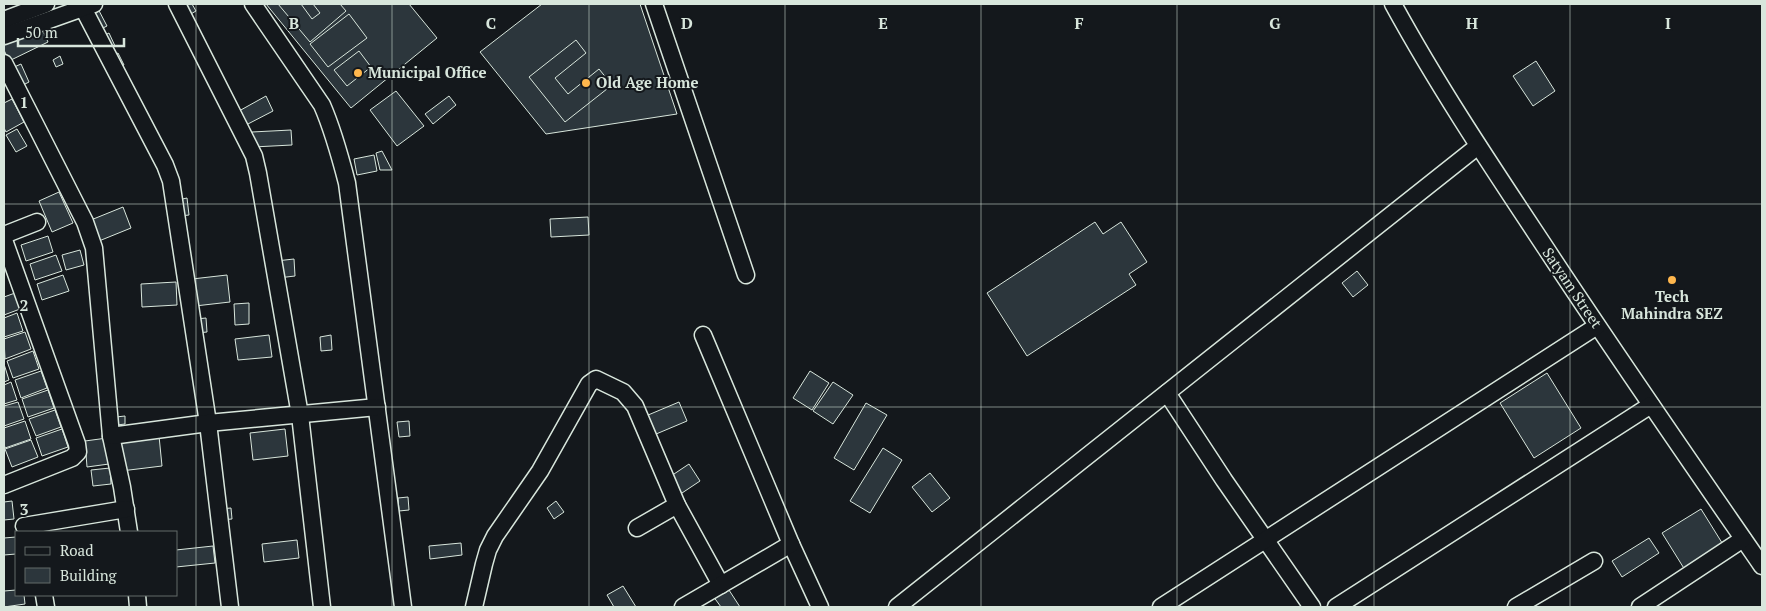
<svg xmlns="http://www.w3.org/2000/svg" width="1766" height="611" font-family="'PT Serif',serif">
  <rect width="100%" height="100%" fill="#14181c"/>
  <g fill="#2c363c" stroke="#d8e6dc">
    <polygon points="183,4 192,4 196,11 189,15"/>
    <polygon points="266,4 409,4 437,38 351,108"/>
    <polygon points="278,4 301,4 312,19 320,13 313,4 340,4 346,11 310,42"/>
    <polygon points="542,4 640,4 677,114 546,134 480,52"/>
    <polygon points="96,5 107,26 101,29 90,9"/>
    <polygon points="349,14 367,38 328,67 310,44"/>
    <polygon points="40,24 48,42 9,61 4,50 4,42"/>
    <polygon points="109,33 115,46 109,49 103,36"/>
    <polygon points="576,40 586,53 555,78 568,94 599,69 612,85 565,122 529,77"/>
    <polygon points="359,51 371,67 347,86 334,70"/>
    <polygon points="118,53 124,65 119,68 112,56"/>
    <polygon points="60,56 63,64 56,67 53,60"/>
    <polygon points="1536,61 1555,91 1533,106 1513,76"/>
    <polygon points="21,64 29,82 21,86 12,68"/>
    <polygon points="396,91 424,126 397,146 370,110"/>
    <polygon points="266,96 273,111 246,125 239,111"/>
    <polygon points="449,96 456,105 433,124 425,114"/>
    <polygon points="12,99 24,122 6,132 4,128 4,103"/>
    <polygon points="17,129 27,146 16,152 6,135"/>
    <polygon points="291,130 292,145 253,147 252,132"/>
    <polygon points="382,151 392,170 380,170 376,153"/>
    <polygon points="374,155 377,171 357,175 354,159"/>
    <polygon points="59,192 73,223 52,232 39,201"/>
    <polygon points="187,198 189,215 180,216 178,200"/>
    <polygon points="123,207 131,228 94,243 86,222"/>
    <polygon points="588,217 589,235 551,237 550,219"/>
    <polygon points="1095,222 1103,234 1121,222 1147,262 1129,274 1136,285 1027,356 987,293"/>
    <polygon points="48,236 53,252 26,261 21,245"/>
    <polygon points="80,250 84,265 66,270 62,255"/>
    <polygon points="56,255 62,271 35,280 30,264"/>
    <polygon points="294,259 295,276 278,278 276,261"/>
    <polygon points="1357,271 1368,285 1353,297 1342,283"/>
    <polygon points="63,275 69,291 42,300 37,284"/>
    <polygon points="227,275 230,302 195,306 192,279"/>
    <polygon points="176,282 177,305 142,307 141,284"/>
    <polygon points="15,293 20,309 4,315 4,297"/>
    <polygon points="249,303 249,324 235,325 234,304"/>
    <polygon points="17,313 23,331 4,337 4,318"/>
    <polygon points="206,318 207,332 197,333 196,319"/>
    <polygon points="25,332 31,349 5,359 4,339"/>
    <polygon points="269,335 272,357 238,360 235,339"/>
    <polygon points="331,335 332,350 321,351 320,337"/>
    <polygon points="33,351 39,369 13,378 7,361"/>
    <polygon points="4,364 9,380 4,382"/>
    <polygon points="41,371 47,388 21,398 15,380"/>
    <polygon points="810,371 829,383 812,410 793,398"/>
    <polygon points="1547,373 1581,428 1534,458 1500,403"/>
    <polygon points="11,382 17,400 4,404 4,385"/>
    <polygon points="833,382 853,395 833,424 813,411"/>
    <polygon points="48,390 54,408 28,417 22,399"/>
    <polygon points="18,402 24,419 4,426 4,406"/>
    <polygon points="679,402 687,421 649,437 641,418"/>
    <polygon points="866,403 887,415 854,470 834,458"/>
    <polygon points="55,410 61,427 36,436 29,419"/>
    <polygon points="125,416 125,424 117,425 116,417"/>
    <polygon points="25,421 31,439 5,448 4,443 4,428"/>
    <polygon points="409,421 410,436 399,437 397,422"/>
    <polygon points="62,429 68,447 42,456 36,438"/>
    <polygon points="285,429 288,456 253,460 250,433"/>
    <polygon points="159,436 162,466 121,471 118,441"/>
    <polygon points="107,438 109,464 87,467 85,441"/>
    <polygon points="31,440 38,457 12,467 5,449"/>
    <polygon points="883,448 902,460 870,513 850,501"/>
    <polygon points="689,464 700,481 679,495 668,478"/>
    <polygon points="110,468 111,484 93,486 91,470"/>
    <polygon points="930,473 950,498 932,512 912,487"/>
    <polygon points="408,497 409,510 399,511 398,498"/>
    <polygon points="12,501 14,519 4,520 4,502"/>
    <polygon points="556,501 564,512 554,519 547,508"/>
    <polygon points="231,508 232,519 220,520 219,509"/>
    <polygon points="1701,509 1724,546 1685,570 1662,533"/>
    <polygon points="16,537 16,554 4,555 4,538"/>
    <polygon points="1649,538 1659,553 1622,577 1612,561"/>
    <polygon points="297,540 299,558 264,562 262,544"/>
    <polygon points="461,543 462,555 430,559 429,546"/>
    <polygon points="213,546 215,563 176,567 176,550"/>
    <polygon points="623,586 636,607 614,607 607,595"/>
    <polygon points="727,587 740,607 721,607 713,596"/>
    <polygon points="16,590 16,595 24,595 25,604 4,607 4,591"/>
  </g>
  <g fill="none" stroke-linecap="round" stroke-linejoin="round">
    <defs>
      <g id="minor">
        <polyline points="177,4 254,156 258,173 300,415 322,607"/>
        <path d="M 253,4 L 322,105 C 333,130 340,156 347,183 L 403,607"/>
        <polyline points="654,4 746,275"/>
        <path d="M 1393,4 C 1439,88 1492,167 1545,247 C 1616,355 1689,460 1762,566"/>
        <polyline points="83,8 165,165 171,181 208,423 230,607"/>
        <polyline points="4,20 46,4"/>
        <polyline points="4,36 94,4"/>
        <polyline points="4,63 85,222 94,248 111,436 122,487 129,532"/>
        <polyline points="4,235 37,222"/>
        <polyline points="4,240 77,444 78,452 72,458 4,485"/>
        <polyline points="703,335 791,544 820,607"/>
        <polyline points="1167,393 1224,480 1312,607"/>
        <polyline points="111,436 208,423 377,407"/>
        <polyline points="24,526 126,509"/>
        <polyline points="637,528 677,505"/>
        <polyline points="44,595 46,607"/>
        <polyline points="137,595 138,607"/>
        <polyline points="474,607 484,564 488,550 495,536 540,471 589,384 596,379 623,392 635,406 677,505 721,585"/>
        <polyline points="683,607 791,544"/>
        <polyline points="897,607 1478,146"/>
        <polyline points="1161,607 1597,326"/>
        <polyline points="1336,607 1651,405"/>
        <polyline points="1516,607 1594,561"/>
        <polyline points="1640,607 1743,539"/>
      </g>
    </defs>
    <use href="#minor" stroke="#d8e6dc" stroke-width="19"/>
    <use href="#minor" stroke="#14181c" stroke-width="16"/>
  </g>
  <path fill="none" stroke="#d8e6dc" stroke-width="1" stroke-opacity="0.55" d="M 196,4 L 196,607M 392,4 L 392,607M 589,4 L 589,607M 785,4 L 785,607M 981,4 L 981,607M 1177,4 L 1177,607M 1374,4 L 1374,607M 1570,4 L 1570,607M 4,204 L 1762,204M 4,407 L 1762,407"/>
  <g fill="#ffb74d" stroke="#14181c" stroke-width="2">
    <circle cx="358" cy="73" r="5"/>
    <circle cx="586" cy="83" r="5"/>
    <circle cx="1672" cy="280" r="5"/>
  </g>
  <g text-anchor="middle" stroke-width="4" stroke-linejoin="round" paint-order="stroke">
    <g font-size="15" font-weight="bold" fill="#d8e6dc" stroke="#14181c" text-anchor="start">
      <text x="368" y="78">Municipal Office</text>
      <text x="596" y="88">Old Age Home</text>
      <text x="1672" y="302" text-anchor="middle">Tech<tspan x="1672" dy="17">Mahindra SEZ</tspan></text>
    </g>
    <g font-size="15" fill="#d8e6dc" stroke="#14181c">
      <text transform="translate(1572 288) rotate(56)" y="5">Satyam Street</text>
    </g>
  </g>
  <g font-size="16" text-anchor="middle" font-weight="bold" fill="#d8e6dc" stroke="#14181c" stroke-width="4" stroke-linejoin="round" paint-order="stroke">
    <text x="294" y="29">B</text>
    <text x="491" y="29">C</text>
    <text x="687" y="29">D</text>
    <text x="883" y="29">E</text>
    <text x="1079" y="29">F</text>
    <text x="1275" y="29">G</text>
    <text x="1472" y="29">H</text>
    <text x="1668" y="29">I</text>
    <text x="24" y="108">1</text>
    <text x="24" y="311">2</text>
    <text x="24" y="515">3</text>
  </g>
  <rect width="1766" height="611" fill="none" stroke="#d8e6dc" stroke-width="10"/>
  <rect x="15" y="531" width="162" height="65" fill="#14181c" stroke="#626a69"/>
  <rect x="25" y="547" width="25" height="8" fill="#14181c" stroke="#626a69"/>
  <text x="60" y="556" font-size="15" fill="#d8e6dc">Road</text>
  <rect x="25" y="568" width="25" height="15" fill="#2c363c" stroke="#626a69"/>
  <text x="60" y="581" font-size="15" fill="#d8e6dc">Building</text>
  <path d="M18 38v8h106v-8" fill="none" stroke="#d8e6dc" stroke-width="2.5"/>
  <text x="25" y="38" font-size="15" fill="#d8e6dc" stroke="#14181c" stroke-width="4" paint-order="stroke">50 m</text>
</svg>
